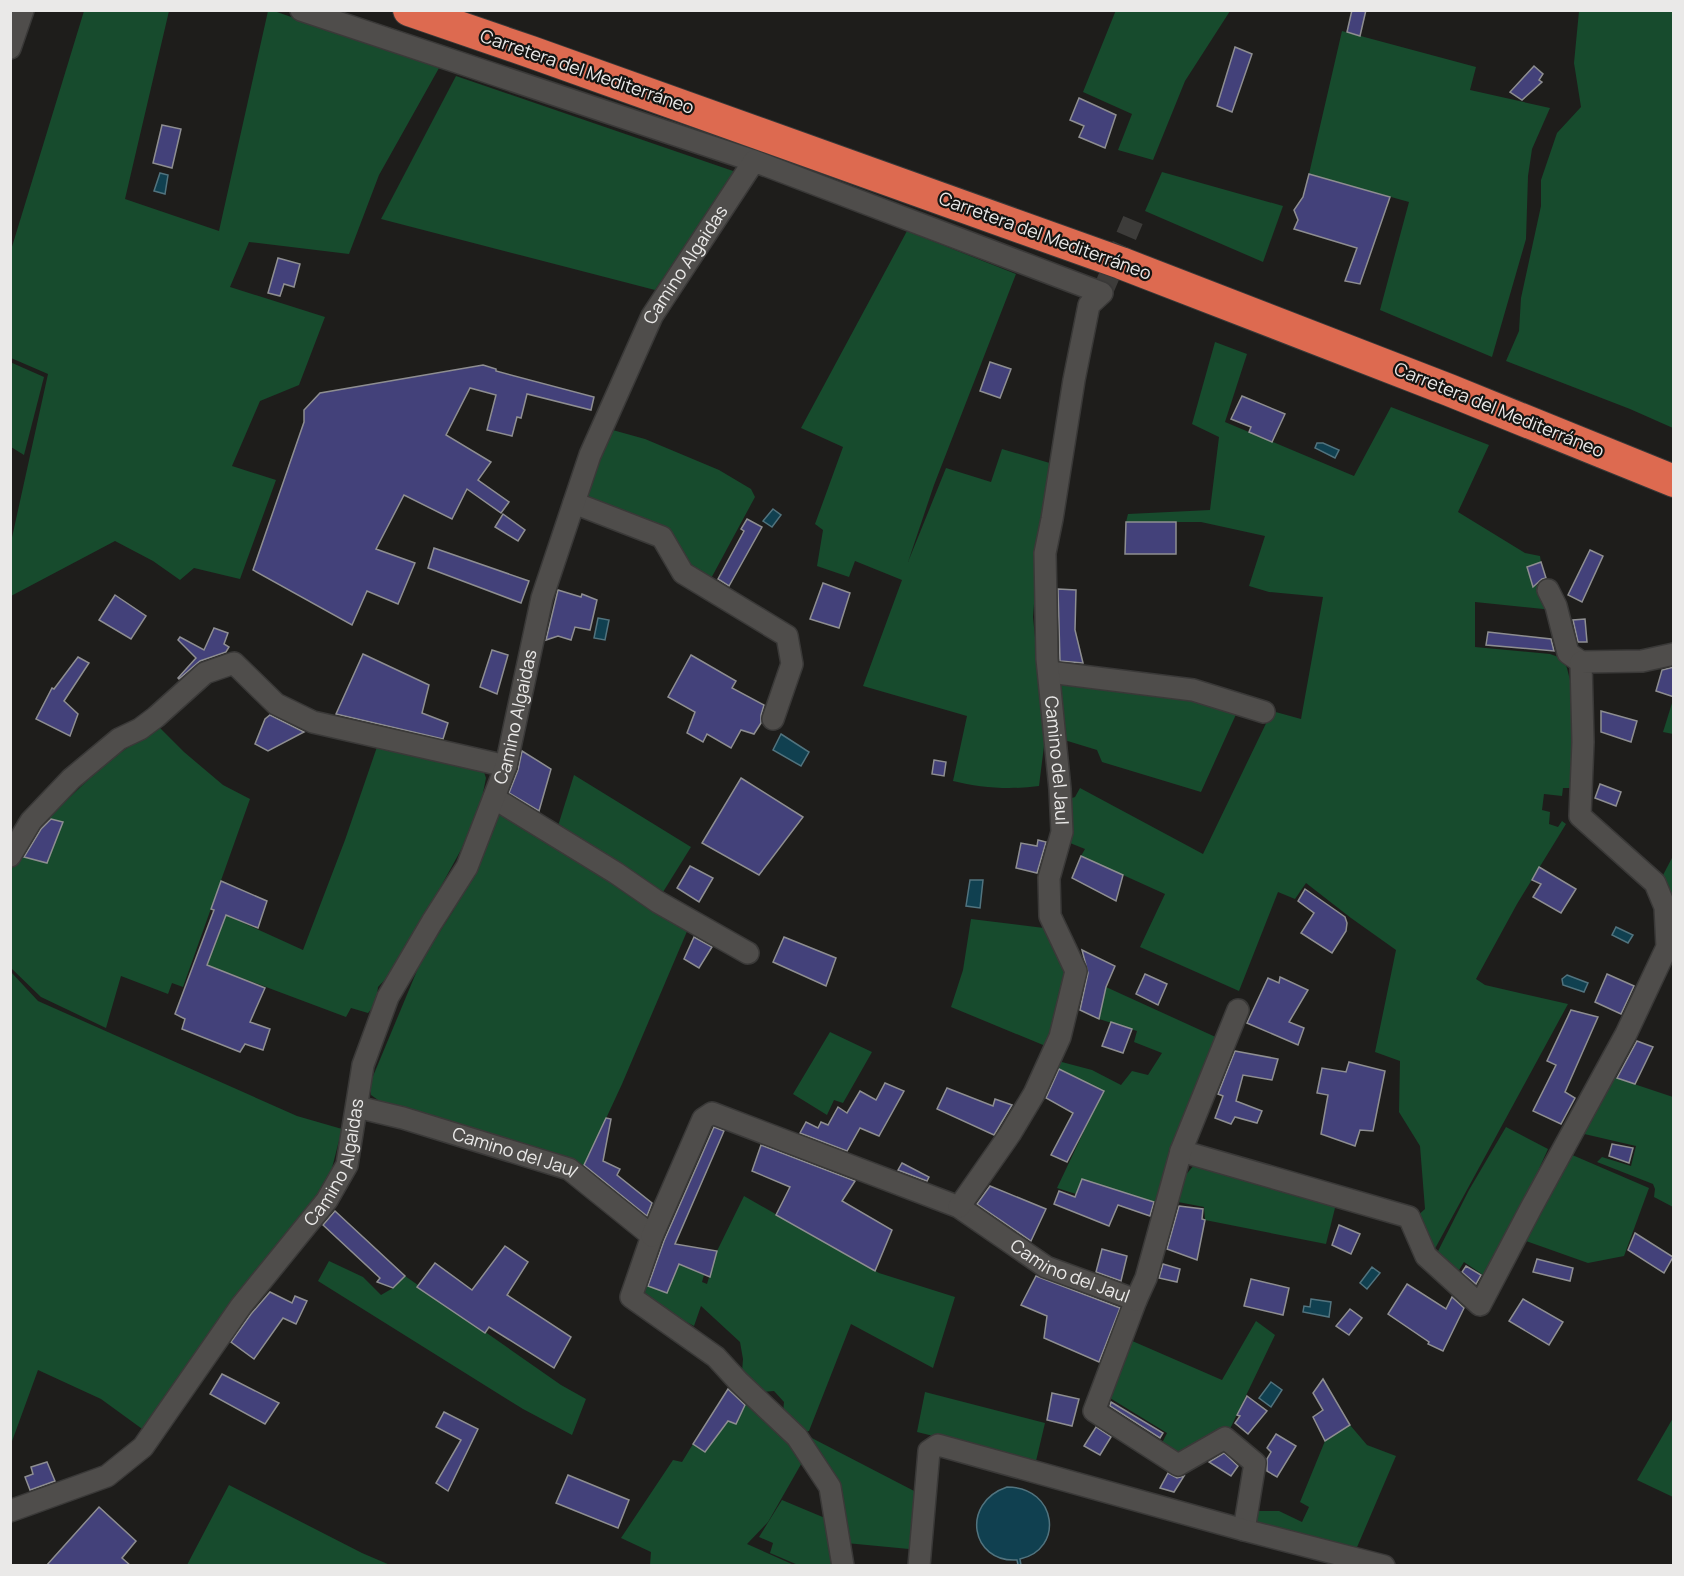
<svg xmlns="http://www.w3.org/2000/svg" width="1684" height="1576" font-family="Manrope,sans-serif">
  <rect width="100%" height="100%" fill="#1e1d1b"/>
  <g fill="#174b2d">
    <polygon points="1116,10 1230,11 1185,81 1153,160 1118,150 1132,114 1083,92"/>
    <polygon points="84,11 169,11 125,199 219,231 268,11 274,11 439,68 379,175 349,254 249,242 230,287 325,317 299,385 260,401 232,466 276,480 240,579 194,568 180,580 153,561 115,541 11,596 11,542 48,374 11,358 11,250"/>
    <polygon points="1579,11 1673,11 1673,428 1630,409 1506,361 1519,331 1521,298 1541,206 1541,180 1557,133 1581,107 1574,63"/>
    <polygon points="1342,31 1476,67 1470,90 1550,108 1532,149 1528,176 1526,239 1492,357 1380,310 1409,202 1309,174"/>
    <polygon points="456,76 736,172 655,290 381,219"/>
    <polygon points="1162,172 1283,206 1263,262 1145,211"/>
    <path d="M 907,231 L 1016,274 L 934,485 L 908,562 L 946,468 L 991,482 L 1002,449 L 1053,464 L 1037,565 L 1033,617 L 1045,738 L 1039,786 C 1011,790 980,788 953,781 L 967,716 L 863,686 L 902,580 L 855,561 L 849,577 L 817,566 L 823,530 L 815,524 L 843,447 L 801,428 Z"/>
    <path d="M 1215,342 L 1247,354 L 1225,422 L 1354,476 L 1391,407 L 1489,445 L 1458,512 L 1525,553 L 1540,556 L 1541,562 L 1527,567 L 1533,586 L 1541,584 L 1553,610 L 1475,602 L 1475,647 L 1550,654 L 1564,659 C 1579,702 1576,743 1573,788 L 1563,788 L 1562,796 L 1544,794 L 1542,810 L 1550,812 L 1549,824 L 1558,827 L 1562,821 L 1566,824 L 1517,904 L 1476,979 L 1485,985 L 1568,1004 L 1431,1256 L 1416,1217 L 1425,1209 L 1420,1146 L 1399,1112 L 1400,1061 L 1375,1052 L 1396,950 L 1351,918 L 1306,883 L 1295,899 L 1278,892 L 1239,991 L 1140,947 L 1165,894 L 1081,856 L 1085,849 L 1070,843 L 1069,799 L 1075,797 L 1080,788 L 1203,854 L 1272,711 L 1301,719 L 1323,597 L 1269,592 L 1249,586 L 1265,536 L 1201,522 L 1126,522 L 1128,514 L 1210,510 L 1219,437 L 1192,424 Z"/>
    <polygon points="10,362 44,377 24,455 11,447"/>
    <polygon points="609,429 645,439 719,470 751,489 755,497 708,584 681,563 587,499 584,488"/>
    <polygon points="1054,678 1189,695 1238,710 1201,792 1102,762 1097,750 1061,739"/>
    <polygon points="1673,700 1673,734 1663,732"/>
    <polygon points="159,727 184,752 223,785 250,799 183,987 172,983 168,994 121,976 106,1028 41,997 11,968 10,864 16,854 47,863 62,822 48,818 109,760"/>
    <polygon points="378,744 483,769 486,778 482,798 462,848 396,968 378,987 376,1004 368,1013 351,1008 346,1017 207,965 226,915 303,950 345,840"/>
    <polygon points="574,775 691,847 663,892 558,826"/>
    <polygon points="501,807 688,929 622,1084 584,1166 388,1107 371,1095 371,1081 421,961 453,911 478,860"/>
    <polygon points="1673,856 1673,900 1662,877"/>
    <polygon points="971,919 1044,928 1064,966 1068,981 1048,1047 951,1007 963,970"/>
    <polygon points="11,972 38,1001 297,1116 342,1129 332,1168 319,1194 145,1431 101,1399 38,1370 11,1444"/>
    <polygon points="1106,987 1220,1039 1169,1156 1161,1196 1154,1202 1082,1179 1076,1194 1057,1188 1103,1091 1056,1068 1058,1061 1092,1070 1121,1085 1132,1071 1148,1075 1162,1053 1134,1042 1137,1031 1099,1019"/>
    <polygon points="830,1032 872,1052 843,1103 834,1100 827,1115 793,1094"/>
    <polygon points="1610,1076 1673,1097 1673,1207 1654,1197 1655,1189 1653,1184 1597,1162 1602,1157 1631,1166 1636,1146 1580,1133"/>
    <polygon points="1506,1127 1548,1149 1489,1279 1464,1262 1456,1275 1434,1259 1469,1190"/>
    <polygon points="1570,1154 1649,1188 1624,1256 1588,1263 1526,1241"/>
    <polygon points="1195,1164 1336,1204 1326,1244 1205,1220 1204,1207 1178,1202 1184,1177"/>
    <polygon points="744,1196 879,1273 955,1297 933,1368 851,1324 809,1431 803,1432 783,1413 784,1402 774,1391 762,1392 742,1372 743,1359 740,1342 701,1306 694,1326 658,1307 647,1299 642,1283 667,1292 687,1246 704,1249 697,1272 704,1275 702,1282 707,1284 717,1251"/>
    <polygon points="329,1261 363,1277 381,1295 393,1288 405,1276 561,1385 586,1399 572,1435 523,1409 318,1281"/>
    <polygon points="1256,1321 1275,1335 1229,1431 1178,1458 1159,1449 1167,1433 1105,1395 1130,1340 1222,1380"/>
    <polygon points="925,1392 1045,1423 1036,1461 917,1432"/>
    <polygon points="747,1401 781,1432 804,1459 768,1522 747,1544 794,1565 650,1565 651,1552 621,1538 673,1460 682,1462 693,1444 705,1452 728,1421 736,1424"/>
    <polygon points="1673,1418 1673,1497 1637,1480"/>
    <polygon points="1350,1425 1367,1445 1396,1456 1355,1552 1258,1524 1255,1515 1258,1511 1279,1511 1302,1522 1309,1507 1300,1502 1325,1441"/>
    <polygon points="806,1435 918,1493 909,1549 846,1543"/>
    <polygon points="229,1485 362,1553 390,1565 187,1565"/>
    <polygon points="782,1500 825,1518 831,1565 798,1565 770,1553 773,1543 759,1537"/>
  </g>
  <g fill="#104050" stroke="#51737e" stroke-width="1.5">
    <polygon points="160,173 168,175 165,194 154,191"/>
    <polygon points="1317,443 1323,443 1339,450 1335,458 1315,448"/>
    <polygon points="773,509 781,515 772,527 763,521"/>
    <polygon points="598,618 609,620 605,640 594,638"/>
    <polygon points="781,734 809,752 801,766 773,750"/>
    <polygon points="970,880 983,880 980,908 966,906"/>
    <polygon points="1616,927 1633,935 1628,943 1612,935"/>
    <polygon points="1567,975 1588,983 1584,992 1563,985 1562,979"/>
    <polygon points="1372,1267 1380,1273 1367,1289 1360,1283"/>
    <polygon points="1311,1299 1331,1302 1329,1317 1303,1312 1304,1306 1310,1307"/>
    <polygon points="1271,1382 1282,1390 1271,1407 1259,1398"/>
    <path d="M 1007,1487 C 1058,1487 1064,1550 1020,1559 L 1021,1565 L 1018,1565 L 1017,1560 C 971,1563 960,1503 1007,1487 Z"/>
  </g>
  <g fill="#43417a" stroke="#8e8e91" stroke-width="1.5">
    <polygon points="1352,10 1366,10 1360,36 1347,32"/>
    <polygon points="1235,47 1252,54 1232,112 1217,106"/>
    <polygon points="1534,66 1543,74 1539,80 1542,82 1522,100 1510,92"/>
    <polygon points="1079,98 1116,115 1105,148 1079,137 1084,126 1070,120"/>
    <polygon points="162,125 181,129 172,168 153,163"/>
    <polygon points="1309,174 1390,197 1360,284 1345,281 1357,248 1294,229 1298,220 1294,210 1303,197"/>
    <polygon points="278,258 300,264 294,287 284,284 280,296 268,293"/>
    <polygon points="990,362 1011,369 1000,398 980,391"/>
    <polygon points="483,365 496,369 496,371 594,397 591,410 527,394 521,418 517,417 512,436 487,430 496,395 470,388 446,435 491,462 478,480 509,502 501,513 467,489 452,519 404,495 376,549 415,563 398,604 367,591 352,625 253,570 304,422 304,410 320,393"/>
    <polygon points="1242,396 1285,414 1272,442 1249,432 1251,427 1231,419"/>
    <polygon points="503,514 525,530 518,541 495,527"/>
    <polygon points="747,519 762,527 729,586 718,579 744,531 741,529"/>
    <polygon points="1126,522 1176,522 1176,554 1125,554"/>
    <polygon points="434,548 529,581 521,603 428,568"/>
    <polygon points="1590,550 1603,556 1582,602 1568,595"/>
    <polygon points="1541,562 1546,578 1542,579 1533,587 1527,567"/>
    <polygon points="823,583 850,593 839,628 810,619"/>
    <polygon points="1058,589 1076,590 1075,630 1083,663 1060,661"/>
    <polygon points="558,590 581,597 582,594 597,600 590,630 575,627 571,640 558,636 546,640"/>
    <polygon points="115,595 146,616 131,639 99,620"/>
    <polygon points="1585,619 1587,642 1578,642 1573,620"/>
    <polygon points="214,628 228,633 224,644 229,647 226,652 200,661 179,679 178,678 196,658 178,640 180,637 204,650"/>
    <polygon points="1488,632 1551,639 1554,651 1486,645"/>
    <polygon points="492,650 508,655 497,694 480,687"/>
    <polygon points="363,654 429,685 422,713 448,723 443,739 336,714"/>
    <polygon points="691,655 736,681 732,688 764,705 761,715 761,723 754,734 741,730 731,748 707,734 703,742 687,733 695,712 668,697"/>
    <polygon points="78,657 89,663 64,701 78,714 70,736 36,719 52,688 54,689"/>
    <polygon points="1674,667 1674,697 1656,691 1662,670"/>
    <polygon points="1601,711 1637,721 1631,742 1601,732"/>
    <polygon points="270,715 304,732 268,751 255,744 265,719"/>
    <polygon points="522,751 551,769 539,811 509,793 518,770"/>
    <polygon points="934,760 946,762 944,776 932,774"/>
    <polygon points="741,778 803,817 759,875 702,843"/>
    <polygon points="1600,784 1621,792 1616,806 1595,798"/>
    <polygon points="51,819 63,822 47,863 24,857 41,829"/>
    <polygon points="1038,840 1046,842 1037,873 1016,868 1021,843 1037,846"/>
    <polygon points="1081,856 1123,875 1116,901 1072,878"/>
    <polygon points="690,866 713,878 699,902 677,888"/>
    <polygon points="1539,867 1576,889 1561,913 1533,897 1541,884 1532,880"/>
    <polygon points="221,881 267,901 258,928 226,915 207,965 265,988 250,1022 270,1029 263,1050 245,1044 240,1052 182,1029 185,1019 175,1014 214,910 211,909"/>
    <polygon points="1305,889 1345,917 1347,923 1346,931 1332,953 1301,933 1314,913 1298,901"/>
    <polygon points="694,937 712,947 699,968 684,959"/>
    <polygon points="784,937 836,958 826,986 773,962"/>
    <polygon points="1082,950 1115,966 1106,987 1099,1019 1080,1010 1088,973"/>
    <polygon points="1145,974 1167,984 1158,1005 1136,994"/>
    <polygon points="1607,974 1634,986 1621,1014 1595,1002"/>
    <polygon points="1280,977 1308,990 1289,1022 1304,1028 1298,1045 1247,1023 1268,978 1279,983"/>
    <polygon points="1571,1010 1598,1017 1565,1092 1575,1098 1561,1124 1533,1111 1556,1065 1547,1061"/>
    <polygon points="1111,1022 1132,1029 1123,1053 1102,1046"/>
    <polygon points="1637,1041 1653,1047 1635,1084 1617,1078"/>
    <polygon points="1235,1051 1278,1059 1272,1080 1243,1075 1236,1101 1262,1111 1257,1123 1235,1117 1231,1124 1215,1118 1223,1096 1218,1094"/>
    <polygon points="1349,1062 1385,1071 1373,1131 1360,1130 1355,1146 1321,1134 1328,1095 1317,1093 1322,1068 1346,1072"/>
    <polygon points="1059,1069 1104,1091 1067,1162 1051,1155 1073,1113 1046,1098"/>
    <polygon points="885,1083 904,1091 879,1136 860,1128 847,1151 800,1133 806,1122 818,1128 821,1122 828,1125 838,1107 847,1113 860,1091 876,1100"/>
    <polygon points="947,1088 993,1106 995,1099 1012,1105 994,1135 937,1109"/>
    <polygon points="606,1118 611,1119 603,1161 620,1169 617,1175 652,1203 647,1216 584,1165"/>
    <polygon points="714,1127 724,1131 675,1244 717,1251 710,1277 679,1264 667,1293 648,1286 664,1241"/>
    <polygon points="1612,1144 1633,1148 1629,1163 1609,1156"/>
    <polygon points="761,1145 855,1181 842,1201 892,1230 875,1271 776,1215 790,1187 752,1171"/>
    <polygon points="902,1163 929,1177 927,1181 898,1170"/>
    <polygon points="1082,1179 1154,1202 1150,1216 1118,1205 1109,1226 1054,1204 1059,1191 1075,1197"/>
    <polygon points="990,1186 1046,1209 1031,1241 977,1204"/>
    <polygon points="1179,1206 1203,1209 1202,1219 1205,1220 1197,1260 1167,1249"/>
    <polygon points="335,1211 405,1276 393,1288 377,1282 380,1278 323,1225"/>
    <polygon points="1339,1225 1360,1234 1351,1254 1332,1245"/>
    <polygon points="1635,1233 1673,1257 1664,1273 1628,1250"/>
    <polygon points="505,1246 528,1262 507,1295 571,1337 554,1368 489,1327 485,1333 417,1287 435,1263 472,1290"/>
    <polygon points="1102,1249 1127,1256 1121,1281 1096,1272"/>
    <polygon points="1537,1259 1573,1268 1570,1281 1533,1272"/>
    <polygon points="1163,1264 1180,1269 1177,1282 1159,1278"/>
    <polygon points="1466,1266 1481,1275 1476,1284 1462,1272"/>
    <polygon points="1036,1276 1120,1308 1099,1362 1044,1338 1047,1316 1021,1305"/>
    <polygon points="1251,1279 1289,1288 1283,1315 1244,1306"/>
    <polygon points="1407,1284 1446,1309 1452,1297 1464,1308 1443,1351 1428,1344 1429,1342 1388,1314"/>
    <polygon points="270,1292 292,1303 295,1296 307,1301 296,1324 283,1318 254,1359 231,1342 251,1314"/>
    <polygon points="1523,1299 1563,1322 1549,1345 1509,1321"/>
    <polygon points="1350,1309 1362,1318 1349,1335 1336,1326"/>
    <polygon points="222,1374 279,1403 265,1424 210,1394"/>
    <polygon points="1323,1379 1350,1425 1325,1441 1313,1417 1323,1410 1313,1393"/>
    <polygon points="728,1389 745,1405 736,1424 728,1421 705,1452 693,1444"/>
    <polygon points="1052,1393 1079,1399 1072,1426 1047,1420"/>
    <polygon points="1247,1396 1267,1411 1248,1434 1235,1423 1240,1416 1237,1415"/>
    <polygon points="1111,1402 1163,1433 1160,1438 1110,1406"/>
    <polygon points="444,1412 478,1429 448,1491 436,1483 461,1440 436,1427"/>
    <polygon points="1096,1427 1111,1437 1100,1455 1084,1446"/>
    <polygon points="1276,1434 1296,1446 1277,1477 1267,1471 1267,1459 1271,1452 1267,1448"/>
    <polygon points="1224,1453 1238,1466 1231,1476 1209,1462"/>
    <polygon points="47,1462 55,1481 30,1490 25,1477 33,1474 31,1467"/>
    <polygon points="1168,1473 1177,1478 1184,1476 1174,1492 1160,1488"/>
    <polygon points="568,1475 629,1500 618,1528 556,1503"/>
    <polygon points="99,1507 136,1541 122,1558 131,1566 46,1566"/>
  </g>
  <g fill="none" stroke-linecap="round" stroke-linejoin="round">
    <polyline stroke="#3d3c3a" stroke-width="21" stroke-dasharray="21 10" stroke-linecap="butt" points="1102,293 1133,220"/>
    <defs>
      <g id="minor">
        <polyline points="301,10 754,161"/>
        <polyline points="10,48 23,10"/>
        <polyline points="574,503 662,537 683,573 787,636 792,664 773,719"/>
        <polyline points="1548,590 1556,606 1568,653 1581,662"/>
        <polyline points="1049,672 1193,690 1264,712"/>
        <polyline points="494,798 616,873 658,902 748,953"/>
        <polyline points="10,856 31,821 71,779 119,739 140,729 156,717 205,673 234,663 276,704 313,722 506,766"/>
        <path id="s1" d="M 357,1107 L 403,1118 L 569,1169 L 652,1236 L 631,1297 L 716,1357 L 738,1381 L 797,1437 L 830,1487 L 843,1566"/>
        <polyline points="1181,1151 1409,1217 1426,1256 1480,1305 1531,1208 1626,1034 1667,947 1665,907 1655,883 1580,816 1583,742 1581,662 1642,661 1674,654"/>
        <path id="s2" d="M 652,1236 L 703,1119 L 712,1113 L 959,1207 L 1046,1267 L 1136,1300 L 1094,1411 L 1178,1465 L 1225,1438 L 1255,1463 L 1244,1530"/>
        <polyline points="1136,1300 1146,1278 1181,1151 1238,1010"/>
        <path id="s3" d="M 10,1511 L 107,1476 L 143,1447 L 241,1306 L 327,1200 L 347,1165 L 363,1065 L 388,997 L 432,922 L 467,867 L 506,766 L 542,598 L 590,455 L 652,316 L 754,161 L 1102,293 L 1089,305 L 1074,380 L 1052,519 L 1045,553 L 1047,659 L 1060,789 L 1062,832 L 1049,878 L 1050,916 L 1076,971 L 1060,1037 L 1034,1094 L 1010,1134 L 959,1207"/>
        <polyline points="919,1566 929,1451 938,1445 1244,1530 1384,1566"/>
      </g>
      <polyline id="highway" points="409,10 531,52 1121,263 1449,390 1674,481"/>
    </defs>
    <use href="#minor" stroke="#3a3938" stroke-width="24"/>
    <use href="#highway" stroke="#3a3938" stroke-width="34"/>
    <use href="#minor" stroke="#4f4d4b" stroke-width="21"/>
    <use href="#highway" stroke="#dd6a50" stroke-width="32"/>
  </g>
  <g text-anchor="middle" stroke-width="4.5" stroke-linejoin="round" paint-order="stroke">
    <g font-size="18" fill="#eae9e8" stroke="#151412">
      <text transform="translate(587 72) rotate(19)" y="6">Carretera del Mediterráneo</text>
      <text transform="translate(1045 236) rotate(20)" y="6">Carretera del Mediterráneo</text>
      <text dy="6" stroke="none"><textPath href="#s3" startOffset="1468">Camino Algaidas</textPath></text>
      <text transform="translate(1499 410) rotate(22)" y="6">Carretera del Mediterráneo</text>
      <text dy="6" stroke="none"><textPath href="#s3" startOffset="982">Camino Algaidas</textPath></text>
      <text dy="6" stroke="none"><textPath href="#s3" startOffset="2442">Camino del Jaul</textPath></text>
      <text dy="6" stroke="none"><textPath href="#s1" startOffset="164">Camino del Jaul</textPath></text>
      <text dy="6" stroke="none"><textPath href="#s3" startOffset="496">Camino Algaidas</textPath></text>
      <text dy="6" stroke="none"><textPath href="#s2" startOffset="532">Camino del Jaul</textPath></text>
    </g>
  </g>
  <rect width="1684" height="1576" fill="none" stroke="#eae9e8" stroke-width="24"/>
</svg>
